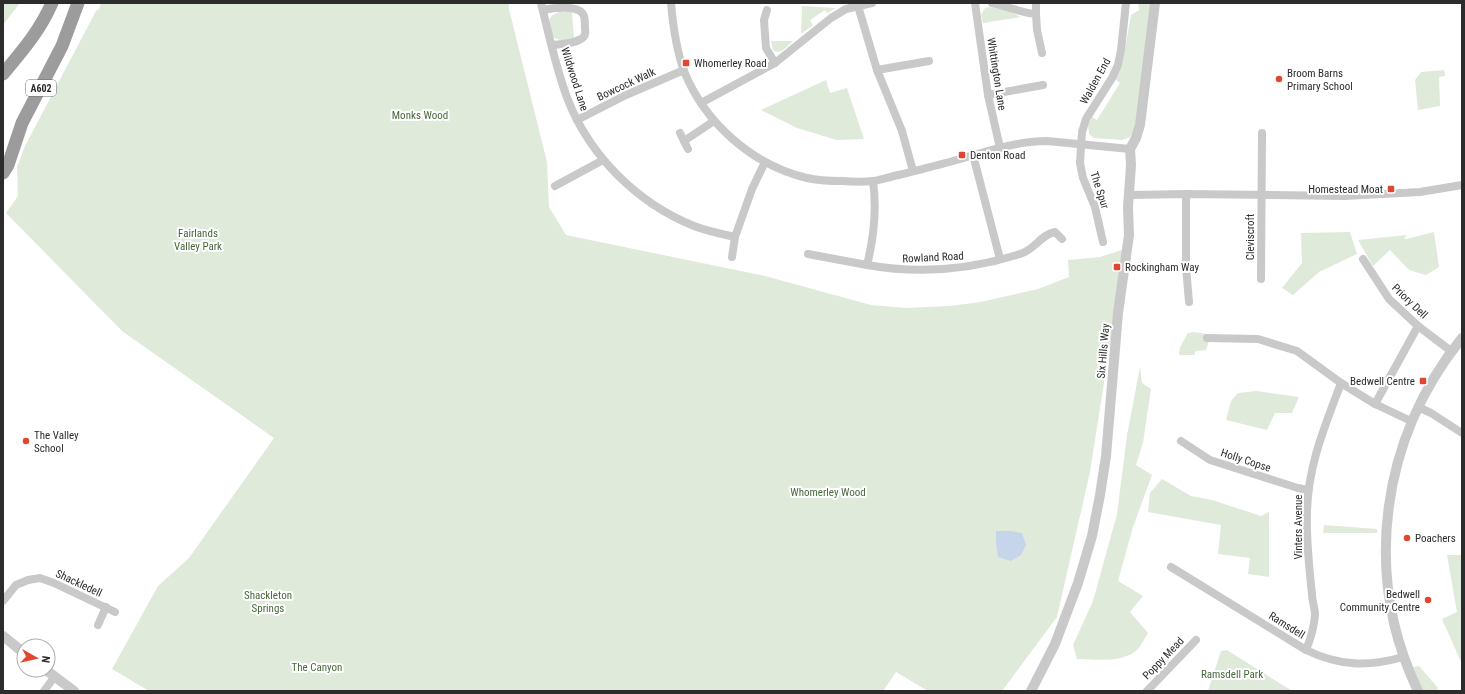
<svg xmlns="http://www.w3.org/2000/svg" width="1465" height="694" font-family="'Roboto Condensed',sans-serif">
  <rect width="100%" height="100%" fill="#fff"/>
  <g fill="#dfeada">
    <polygon points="3,3 20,3 3,25"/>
    <polygon points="101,3 509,3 509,9 547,162 549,207 566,235 765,276 871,305 906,308 949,306 981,302 1038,289 1069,277 1068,260 1100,257 1125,249 1090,472 1057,617 1002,691 928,691 896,672 883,691 149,691 112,669 158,586 189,558 274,438 122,331 6,213 18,196 17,167 25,146 96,11 99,9"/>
    <polygon points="1138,3 1151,3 1135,131 1130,137 1122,140 1094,138 1089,134 1088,124 1092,117 1097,120 1120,83 1115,79 1122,66 1131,15 1139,10"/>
    <polygon points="802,6 836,8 827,13 825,10 810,20 813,25 801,34"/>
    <polygon points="989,7 1006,10 1021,17 983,23 981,15 985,8"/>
    <path d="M 560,12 L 572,12 L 574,38 C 566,40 559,42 552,36 C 549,24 545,16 560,12 Z"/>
    <polygon points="771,41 793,41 782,51 777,52 773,50"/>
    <polygon points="1444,70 1445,76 1439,77 1440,106 1418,110 1415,80 1421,72"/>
    <polygon points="826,80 830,93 847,88 864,139 837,140 797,128 761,110"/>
    <polygon points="1350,232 1357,254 1319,272 1293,295 1282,288 1302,263 1301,233"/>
    <polygon points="1434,232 1439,267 1426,275 1409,270 1390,250 1373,266 1358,240 1407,235 1404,238 1406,239"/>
    <polygon points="1194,332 1207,334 1209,341 1206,350 1196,351 1194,355 1179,355 1180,347 1188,333"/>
    <path d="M 1140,367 L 1142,383 L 1151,389 L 1143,443 L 1136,465 L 1152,475 L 1133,527 L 1118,581 L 1143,596 L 1130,612 L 1148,633 C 1145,638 1142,644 1138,649 C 1123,664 1095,659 1077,659 L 1073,645 L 1093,601 L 1117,514 L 1127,435 Z"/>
    <polygon points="1256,391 1299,397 1292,413 1275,413 1267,430 1226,420 1231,401 1238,393"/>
    <polygon points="1162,479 1191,496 1212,500 1261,516 1269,512 1269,577 1248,574 1250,558 1218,554 1221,525 1148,512 1150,493"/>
    <polygon points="1324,525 1377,529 1377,533 1323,533"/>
    <polygon points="1447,555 1462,555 1462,664 1442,619 1457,612"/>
    <polygon points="1227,650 1292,691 1208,691 1221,651"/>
    <polygon points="1419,666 1438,688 1437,691 1422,691 1412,667"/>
  </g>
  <polygon fill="#c6d5ea" points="996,531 1010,531 1022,533 1026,545 1021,555 1011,561 998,557 996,544"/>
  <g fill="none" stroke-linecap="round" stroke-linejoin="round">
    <g stroke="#c9c9c9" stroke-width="8">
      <path d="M 541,3 C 549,35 556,69 568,100 C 590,156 637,203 694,226 C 707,231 721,234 735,237 L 752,189 L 765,162"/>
      <path d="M 671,3 C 673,26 676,49 684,71 C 705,123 752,165 807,178 C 819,181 831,181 843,181 C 853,182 864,182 874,181 C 883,179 893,176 903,174 C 925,168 948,163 970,156 C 995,149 1021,141 1047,141 L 1130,149"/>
      <polyline points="975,3 988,95 1000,148"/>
      <path d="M 992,3 C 1007,6 1021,13 1036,14 L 1037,30 L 1042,53"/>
      <polyline points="1036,3 1036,14"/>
      <polyline points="858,6 877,70 902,131 913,171"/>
      <path d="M 543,10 C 552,8 580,4 584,16 C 585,20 585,25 585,29 C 586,33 585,37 581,39 C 573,44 561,44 553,45"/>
      <polyline points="767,10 764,20 766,48 775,63"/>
      <polyline points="877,70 929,61"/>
      <polyline points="988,95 1043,85"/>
      <polyline points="701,103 775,63 831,18 846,9 872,3"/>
      <polyline points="577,120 626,95 684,70"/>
      <polyline points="680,133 688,149"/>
      <polyline points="684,141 714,121"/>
      <polyline points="973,155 1000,259"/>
      <polyline points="555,186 603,160"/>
      <polyline points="1186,194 1186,267 1189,302"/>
      <polyline points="1129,195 1186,194 1345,196 1420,192 1462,185"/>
      <polyline points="1103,242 1095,207 1083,178 1080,163 1082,132 1086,119 1112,78 1118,65 1121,50 1126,3"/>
      <path d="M 808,254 L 867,265 C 874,237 877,210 873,181"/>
      <polyline points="732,257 735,237"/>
      <polyline points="1363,259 1389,299 1418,326 1451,351"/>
      <path d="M 867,265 C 918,274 970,270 1020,254 C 1036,249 1040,235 1055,232 L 1062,239"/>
      <polyline points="1261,279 1262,133"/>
      <polyline points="1207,338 1258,339 1297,351 1341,383 1375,404 1411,421"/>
      <polyline points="1375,404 1418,326"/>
      <polyline points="1418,407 1431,413 1462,433"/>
      <polyline points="1181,441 1210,460 1298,488 1308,490"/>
      <path d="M 1171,567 L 1306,650 C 1339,666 1368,667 1403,657"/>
      <polyline points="3,601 16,585 28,580 40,578 54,583 115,612"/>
      <polyline points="98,625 106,607"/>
      <path d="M 1306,650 C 1311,638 1314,627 1315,615 C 1315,608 1312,601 1312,594 C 1309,567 1306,539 1307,512 C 1308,465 1325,426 1341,383"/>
      <polyline points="44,691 55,676"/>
      <polyline points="1147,691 1196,640"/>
    </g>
    <g stroke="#c9c9c9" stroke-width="10">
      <polyline points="3,636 24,653"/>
      <polyline points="46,670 74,691"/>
      <polyline points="1031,691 1055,644 1078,583 1092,536 1100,495 1106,456 1118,313 1129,235 1128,207 1131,165 1130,149 1136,138 1140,125 1155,3"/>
      <path d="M 1418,691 C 1362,574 1381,438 1462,338"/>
    </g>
    <g stroke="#9c9c9c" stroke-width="13">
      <path d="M 3,74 C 23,50 39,32 52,3"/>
      <polyline points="3,173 8,165 22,123 62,46 78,3"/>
    </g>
  </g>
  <g fill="#e14630" stroke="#fff" stroke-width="1.5">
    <rect x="682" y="59" width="8" height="8" rx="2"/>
    <circle cx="1279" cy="79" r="4"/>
    <rect x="958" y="151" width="8" height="8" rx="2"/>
    <rect x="1387" y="185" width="8" height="8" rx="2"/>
    <rect x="1113" y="263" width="8" height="8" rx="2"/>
    <rect x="1419" y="377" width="8" height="8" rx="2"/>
    <circle cx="26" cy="441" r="4"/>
    <circle cx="1407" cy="538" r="4"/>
    <circle cx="1428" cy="600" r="4"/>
  </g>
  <g text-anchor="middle" stroke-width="4" stroke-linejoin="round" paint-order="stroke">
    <rect fill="#fff" stroke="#6b6b6b" stroke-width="1" x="26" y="80" width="30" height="16" rx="3"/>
    <g font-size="10" font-weight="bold" fill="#2c2c2c">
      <text x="41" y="92">A602</text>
    </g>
    <g font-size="11" fill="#2c2c2c" stroke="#fff" text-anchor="start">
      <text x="694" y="67">Whomerley Road</text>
      <text x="1287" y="77">Broom Barns<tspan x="1287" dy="13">Primary School</tspan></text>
      <text x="970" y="159">Denton Road</text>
      <text x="1383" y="193" text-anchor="end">Homestead Moat</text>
      <text x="1125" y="271">Rockingham Way</text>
      <text x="1415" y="385" text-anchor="end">Bedwell Centre</text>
      <text x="34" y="439">The Valley<tspan x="34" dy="13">School</tspan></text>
      <text x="1415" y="542">Poachers</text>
      <text x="1420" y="598" text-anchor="end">Bedwell<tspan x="1420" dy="13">Community Centre</tspan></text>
    </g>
    <g font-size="11" fill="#2c2c2c" stroke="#fff">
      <text transform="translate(997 74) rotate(81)" y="4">Whittington Lane</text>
      <text transform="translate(575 79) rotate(72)" y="4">Wildwood Lane</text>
      <text transform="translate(1095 81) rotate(-61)" y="4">Walden End</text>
      <text transform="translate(626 84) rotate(-25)" y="4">Bowcock Walk</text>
      <text transform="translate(1100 190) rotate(72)" y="4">The Spur</text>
      <text transform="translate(1250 237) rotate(-90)" y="4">Cleviscroft</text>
      <text transform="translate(933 257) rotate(-3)" y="4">Rowland Road</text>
      <text transform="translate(1410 301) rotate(44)" y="4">Priory Dell</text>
      <text transform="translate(1103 351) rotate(-85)" y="4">Six Hills Way</text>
      <text transform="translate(1246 460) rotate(18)" y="4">Holly Copse</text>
      <text transform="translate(1298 527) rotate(-90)" y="4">Vinters Avenue</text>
      <text transform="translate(79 583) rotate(25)" y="4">Shackledell</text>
      <text transform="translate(1287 625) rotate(32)" y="4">Ramsdell</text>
      <text transform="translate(1163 658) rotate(-46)" y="4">Poppy Mead</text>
    </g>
    <g font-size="11" fill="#47673b" stroke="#fff">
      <text x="420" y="119">Monks Wood</text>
      <text x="198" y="237">Fairlands<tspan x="198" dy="13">Valley Park</tspan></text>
      <text x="828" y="496">Whomerley Wood</text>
      <text x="268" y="599">Shackleton<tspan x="268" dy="13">Springs</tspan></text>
      <text x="317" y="671">The Canyon</text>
      <text x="1232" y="678">Ramsdell Park</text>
    </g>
  </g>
  <rect width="1465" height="694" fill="none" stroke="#2c2c2c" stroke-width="8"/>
  <g transform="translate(36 658) rotate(98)"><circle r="19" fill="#ffffff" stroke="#ababab"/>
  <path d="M0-3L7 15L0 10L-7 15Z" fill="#e14630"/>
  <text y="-6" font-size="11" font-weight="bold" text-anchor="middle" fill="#2c2c2c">N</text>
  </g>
</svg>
